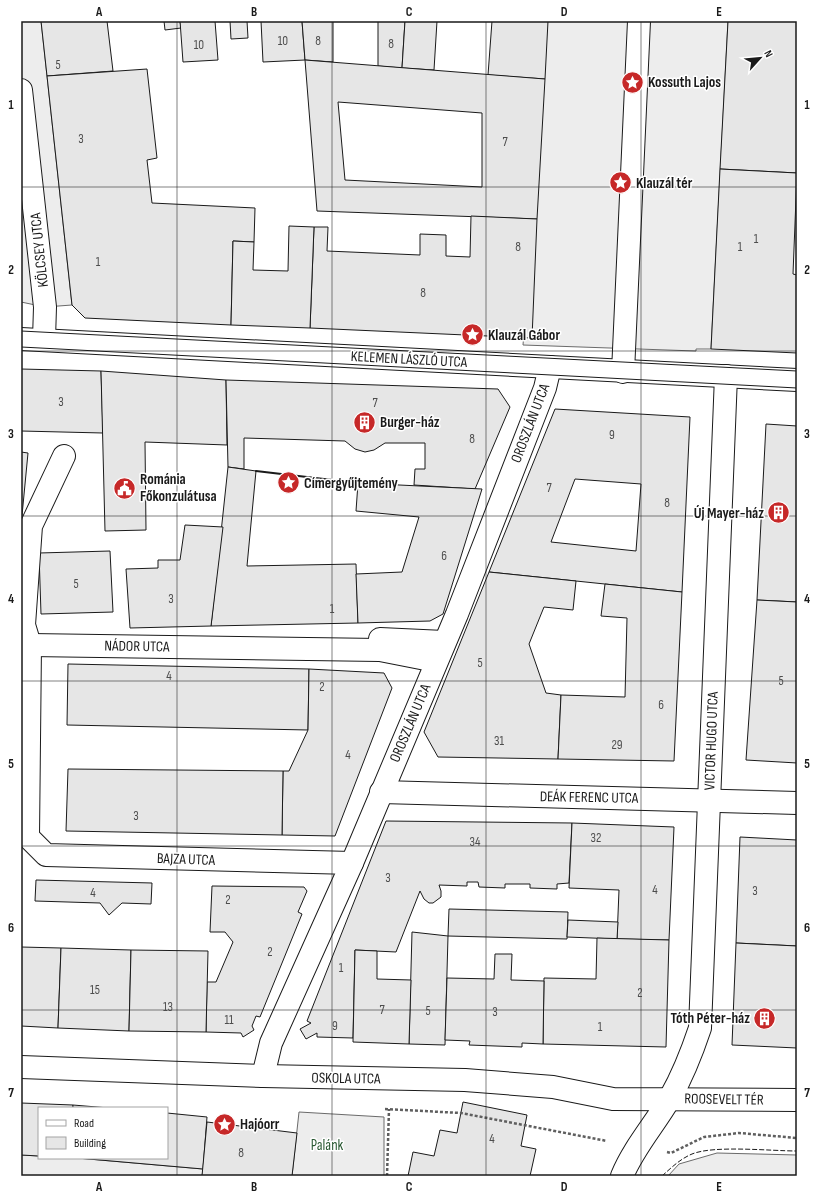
<svg xmlns="http://www.w3.org/2000/svg" width="818" height="1197" font-family="'Sofia Sans Condensed',sans-serif">
  <rect width="100%" height="100%" fill="#fff"/>
  <g fill="#ededed" stroke="#6a6a6a">
    <polygon points="21,21 41,21 72,305 45,307 21,302"/>
    <polygon points="547,21 728,21 711,349 696,349 696,351 523,345"/>
    <polygon points="299,1112 384,1117 384,1176 292,1176"/>
    <polygon points="717,1153 797,1155 797,1176 668,1176 679,1164"/>
    <polygon points="21,1155 39,1156 39,1158 77,1158 203,1169 202,1176 204,1176 21,1176"/>
  </g>
  <g fill="#e6e6e6" stroke="#1a1a1a" fill-rule="evenodd">
    <polygon points="41,21 107,21 113,71 47,76"/>
    <polygon points="164,21 180,21 181,28 165,30"/>
    <polygon points="180,21 215,21 218,60 183,62"/>
    <polygon points="230,21 247,21 248,38 231,39"/>
    <polygon points="261,21 302,21 305,60 263,62"/>
    <polygon points="302,21 333,21 333,62 305,60"/>
    <polygon points="378,21 405,21 402,68 378,66"/>
    <polygon points="405,21 437,21 434,70 402,68"/>
    <polygon points="492,21 548,21 545,79 488,75"/>
    <polygon points="728,21 797,21 797,173 720,169"/>
    <path d="M 305,60 L 545,79 L 537,219 L 317,211 ZM 338,102 L 482,113 L 482,187 L 345,180 Z"/>
    <polygon points="147,69 157,158 147,160 152,203 255,208 254,242 233,241 231,325 85,318 72,305 47,76"/>
    <polygon points="720,169 797,173 793,274 797,275 797,353 711,349"/>
    <polygon points="471,216 537,219 532,338 310,328 314,227 328,227 327,251 420,255 420,234 446,235 446,256 470,257"/>
    <polygon points="289,226 314,227 310,328 231,325 233,241 254,242 253,270 288,271"/>
    <polygon points="21,369 101,371 103,433 21,431"/>
    <polygon points="101,371 226,380 227,445 145,442 146,530 105,531"/>
    <polygon points="226,380 498,389 510,407 475,489 414,485 415,469 425,469 425,443 385,443 374,450 365,452 355,449 345,441 244,438 244,469 228,467"/>
    <path d="M 555,409 L 690,417 L 682,592 L 489,572 ZM 575,479 L 641,484 L 636,551 L 551,542 Z"/>
    <polygon points="766,424 797,426 797,602 757,600"/>
    <polygon points="21,452 28,453 21,526"/>
    <polygon points="228,467 256,471 247,566 356,564 358,623 211,626"/>
    <polygon points="358,483 482,489 443,614 430,621 358,623 356,574 402,572 419,517 356,511"/>
    <polygon points="185,525 223,527 211,626 130,628 126,569 158,568 158,560 180,560"/>
    <polygon points="110,551 113,612 41,614 39,553"/>
    <polygon points="489,572 576,581 573,610 544,607 529,644 546,693 561,695 558,759 438,757 424,732"/>
    <polygon points="605,584 682,592 674,761 558,759 561,695 625,697 627,618 601,616"/>
    <polygon points="757,600 797,602 797,763 746,760"/>
    <polygon points="68,664 309,669 308,730 67,725"/>
    <polygon points="309,669 384,673 392,688 335,836 282,835 283,771 289,771 308,730"/>
    <polygon points="68,769 283,771 282,835 66,831"/>
    <polygon points="386,821 572,823 569,883 557,884 557,889 530,888 530,884 505,884 505,888 479,887 478,882 467,882 467,886 439,885 441,891 441,897 433,903 429,903 424,899 420,891 396,952 355,950 353,1038 317,1037 317,1033 306,1039 300,1029 311,1023 307,1021"/>
    <polygon points="572,823 674,827 669,940 617,939 619,890 569,888"/>
    <polygon points="740,837 797,840 797,946 736,943"/>
    <polygon points="36,880 152,883 151,904 122,903 109,915 100,903 35,901"/>
    <polygon points="212,886 304,887 307,891 298,912 302,914 260,1017 256,1016 252,1026 254,1030 243,1037 241,1033 206,1032 207,982 216,982 233,942 225,932 210,932"/>
    <polygon points="449,909 568,912 567,939 448,936"/>
    <polygon points="568,920 618,922 617,939 567,937"/>
    <polygon points="412,932 448,936 445,1045 409,1044"/>
    <polygon points="597,938 669,940 666,1047 543,1044 544,978 596,979"/>
    <polygon points="736,943 797,946 797,1048 732,1045"/>
    <polygon points="21,947 61,948 58,1028 21,1026"/>
    <polygon points="61,948 131,950 129,1031 58,1028"/>
    <polygon points="131,950 208,951 206,1032 129,1031"/>
    <polygon points="355,950 377,951 377,979 411,980 409,1044 353,1042"/>
    <polygon points="495,954 512,954 511,980 544,981 543,1044 522,1043 522,1047 469,1045 470,1041 445,1040 447,978 494,979"/>
    <polygon points="463,1102 527,1115 521,1146 536,1149 530,1176 408,1176 413,1152 434,1156 440,1130 457,1133"/>
    <polygon points="21,1103 73,1105 73,1108 39,1108 39,1156 21,1155"/>
    <polygon points="73,1105 109,1108 73,1108"/>
    <polygon points="167,1113 207,1117 203,1169 77,1158 167,1158"/>
    <polygon points="207,1122 297,1133 292,1176 202,1176"/>
  </g>
  <g fill="none" stroke-linecap="round" stroke-linejoin="round">
    <defs>
      <g id="minor">
        <polyline points="21,90 45,307 44,339"/>
        <polyline points="21,339 797,380"/>
        <polyline points="623,372 639,21"/>
        <polyline points="64,456 31,526 24,625 30,645 28,837 46,855 352,863"/>
        <polyline points="380,639 444,642"/>
        <polyline points="30,645 380,650 436,661"/>
        <polyline points="381,792 797,803"/>
        <polyline points="21,1067 263,1076 465,1080 553,1087 613,1099 797,1100"/>
        <polyline points="263,1076 271,1043 352,863 457,614 545,388 550,367"/>
        <path d="M 622,1176 C 634,1147 655,1124 670,1098 C 683,1075 692,1052 700,1028 L 726,376"/>
      </g>
    </defs>
    <use href="#minor" stroke="#1a1a1a" stroke-width="24"/>
    <g stroke="#5f5f5f" stroke-width="2.5" stroke-dasharray="3 2" stroke-linecap="butt">
      <polyline points="385,1109 461,1113 607,1141"/>
      <polyline points="667,1152 671,1153 704,1137 739,1133 797,1138"/>
      <polyline points="387,1176 389,1109"/>
    </g>
    <use href="#minor" stroke="#fff" stroke-width="22"/>
    <g stroke="#1a1a1a" stroke-width="1">
      <polyline points="21,331 797,371"/>
      <polyline points="21,347 797,388"/>
    </g>
    <path stroke="#1a1a1a" stroke-width="1" stroke-dasharray="5 2" stroke-linecap="butt" d="M 662,1176 C 671,1168 680,1159 692,1154 C 714,1145 771,1151 797,1151"/>
    <polyline stroke="#1a1a1a" stroke-width="2" points="256,471 358,483"/>
  </g>
  <path fill="none" stroke="#1a1a1a" stroke-width="1" stroke-opacity="0.55" d="M 177,21 L 177,1176M 332,21 L 332,1176M 486,21 L 486,1176M 641,21 L 641,1176M 21,187 L 797,187M 21,351 L 797,351M 21,516 L 797,516M 21,681 L 797,681M 21,846 L 797,846M 21,1010 L 797,1010"/>
  <defs>
    <symbol id="sight-disc" viewBox="-11 -11 22 22"><circle r="9.5" fill="#c62828" stroke="#fff"/><path d="M0-6L1.8-2.2L6-1.7L2.9 1.2L3.7 5.4L0 3.3L-3.7 5.4L-2.9 1.2L-6-1.7L-1.8-2.2Z" fill="#fff"/></symbol>
    <symbol id="building-disc" viewBox="-11 -11 22 22"><circle r="9.5" fill="#c62828" stroke="#fff"/><path d="M-4-6H4V6H1V3H-1V6H-4ZM-2.5-4.3h1.7v1.8h-1.7ZM.8-4.3h1.7v1.8H.8ZM-2.5-1h1.7V.8h-1.7ZM.8-1h1.7V.8H.8Z" fill="#fff"/></symbol>
    <symbol id="civic-disc" viewBox="-11 -11 22 22"><circle r="9.5" fill="#c62828" stroke="#fff"/><path d="M-.6-6.5H3V-4.5H.6V-3L4-1V1h2V6H-6V1h2V-1L-.6-3ZM-1.2 2.5V6h2.4V2.5Z" fill="#fff"/></symbol>
  </defs>
  <g fill-rule="evenodd">
    <use href="#sight-disc" x="620" y="70" width="25" height="25"/>
    <use href="#sight-disc" x="608" y="170" width="25" height="25"/>
    <use href="#sight-disc" x="460" y="322" width="25" height="25"/>
    <use href="#building-disc" x="352" y="410" width="25" height="25"/>
    <use href="#sight-disc" x="276" y="470" width="25" height="25"/>
    <use href="#civic-disc" x="112" y="476" width="25" height="25"/>
    <use href="#building-disc" x="766" y="500" width="25" height="25"/>
    <use href="#building-disc" x="752" y="1006" width="25" height="25"/>
    <use href="#sight-disc" x="212" y="1112" width="25" height="25"/>
  </g>
  <g text-anchor="middle" stroke-width="3" stroke-linejoin="round" paint-order="stroke">
    <g font-size="13" fill="#4d4d4d">
      <text x="283" y="45">10</text>
      <text x="318" y="45">8</text>
      <text x="391" y="48">8</text>
      <text x="199" y="49">10</text>
      <text x="58" y="69">5</text>
      <text x="81" y="143">3</text>
      <text x="505" y="146">7</text>
      <text x="756" y="243">1</text>
      <text x="518" y="251">8</text>
      <text x="740" y="251">1</text>
      <text x="98" y="266">1</text>
      <text x="423" y="297">8</text>
      <text x="61" y="406">3</text>
      <text x="375" y="407">7</text>
      <text x="612" y="439">9</text>
      <text x="472" y="443">8</text>
      <text x="549" y="492">7</text>
      <text x="667" y="507">8</text>
      <text x="444" y="560">6</text>
      <text x="76" y="588">5</text>
      <text x="171" y="603">3</text>
      <text x="332" y="613">1</text>
      <text x="480" y="667">5</text>
      <text x="169" y="680">4</text>
      <text x="781" y="685">5</text>
      <text x="322" y="691">2</text>
      <text x="661" y="709">6</text>
      <text x="499" y="745">31</text>
      <text x="617" y="749">29</text>
      <text x="348" y="759">4</text>
      <text x="136" y="820">3</text>
      <text x="596" y="842">32</text>
      <text x="475" y="846">34</text>
      <text x="388" y="882">3</text>
      <text x="655" y="894">4</text>
      <text x="755" y="895">3</text>
      <text x="93" y="897">4</text>
      <text x="228" y="904">2</text>
      <text x="270" y="956">2</text>
      <text x="341" y="972">1</text>
      <text x="95" y="994">15</text>
      <text x="640" y="997">2</text>
      <text x="168" y="1011">13</text>
      <text x="382" y="1014">7</text>
      <text x="428" y="1015">5</text>
      <text x="495" y="1016">3</text>
      <text x="229" y="1024">11</text>
      <text x="335" y="1030">9</text>
      <text x="600" y="1031">1</text>
      <text x="492" y="1143">4</text>
      <text x="241" y="1157">8</text>
    </g>
    <g font-size="15" font-weight="bold" fill="#1a1a1a" stroke="#fff" text-anchor="start">
      <text x="648" y="87">Kossuth Lajos</text>
      <text x="636" y="188">Klauzál tér</text>
      <text x="488" y="340">Klauzál Gábor</text>
      <text x="380" y="427">Burger-ház</text>
      <text x="140" y="484">Románia<tspan x="140" dy="17">Főkonzulátusa</tspan></text>
      <text x="304" y="488">Címergyűjtemény</text>
      <text x="764" y="518" text-anchor="end">Új Mayer-ház</text>
      <text x="750" y="1023" text-anchor="end">Tóth Péter-ház</text>
      <text x="240" y="1129">Hajóorr</text>
    </g>
    <g font-size="15" fill="#1a1a1a" stroke="#fff">
      <text transform="translate(39 250) rotate(-96)" y="5">KÖLCSEY UTCA</text>
      <text transform="translate(409 359) rotate(3)" y="5">KELEMEN LÁSZLÓ UTCA</text>
      <text transform="translate(530 423) rotate(-69)" y="5">OROSZLÁN UTCA</text>
      <text transform="translate(137 646) rotate(1)" y="5">NÁDOR UTCA</text>
      <text transform="translate(410 723) rotate(-67)" y="5">OROSZLÁN UTCA</text>
      <text transform="translate(711 741) rotate(-88)" y="5">VICTOR HUGO UTCA</text>
      <text transform="translate(589 797) rotate(1)" y="5">DEÁK FERENC UTCA</text>
      <text transform="translate(186 859) rotate(2)" y="5">BAJZA UTCA</text>
      <text transform="translate(346 1078) rotate(1)" y="5">OSKOLA UTCA</text>
      <text transform="translate(724 1099) rotate(1)" y="5">ROOSEVELT TÉR</text>
    </g>
    <g font-size="15" fill="#2b5a34" stroke="#fff">
      <text x="327" y="1150">Palánk</text>
    </g>
  </g>
  <rect width="818" height="1197" fill="none" stroke="#ffffff" stroke-width="44"/>
  <rect x="38" y="1107" width="130" height="52" fill="#ffffff" stroke="#a3a3a3"/>
  <rect x="46" y="1120" width="20" height="6" fill="#ffffff" stroke="#a3a3a3"/>
  <text x="74" y="1127" font-size="12" fill="#1a1a1a">Road</text>
  <rect x="46" y="1137" width="20" height="12" fill="#e6e6e6" stroke="#a3a3a3"/>
  <text x="74" y="1147" font-size="12" fill="#1a1a1a">Building</text>
  <g transform="translate(760 58) rotate(63)" stroke="#ffffff" stroke-width="3" paint-order="stroke">
  <path d="M0-3L7 15L0 10L-7 15Z" fill="#1a1a1a"/>
  <text y="-6" font-size="11" font-weight="bold" text-anchor="middle" fill="#1a1a1a">N</text>
  </g>
  <rect x="22" y="22" width="774" height="1153" fill="none" stroke="#1a1a1a" stroke-width="1.5"/>
  <g font-size="13" text-anchor="middle" font-weight="bold" fill="#1a1a1a">
    <text x="99" y="16">A</text>
    <text x="254" y="16">B</text>
    <text x="409" y="16">C</text>
    <text x="564" y="16">D</text>
    <text x="719" y="16">E</text>
    <text x="11" y="109">1</text>
    <text x="807" y="109">1</text>
    <text x="11" y="274">2</text>
    <text x="807" y="274">2</text>
    <text x="11" y="438">3</text>
    <text x="807" y="438">3</text>
    <text x="11" y="603">4</text>
    <text x="807" y="603">4</text>
    <text x="11" y="768">5</text>
    <text x="807" y="768">5</text>
    <text x="11" y="932">6</text>
    <text x="807" y="932">6</text>
    <text x="11" y="1097">7</text>
    <text x="807" y="1097">7</text>
    <text x="99" y="1191">A</text>
    <text x="254" y="1191">B</text>
    <text x="409" y="1191">C</text>
    <text x="564" y="1191">D</text>
    <text x="719" y="1191">E</text>
  </g>
</svg>
